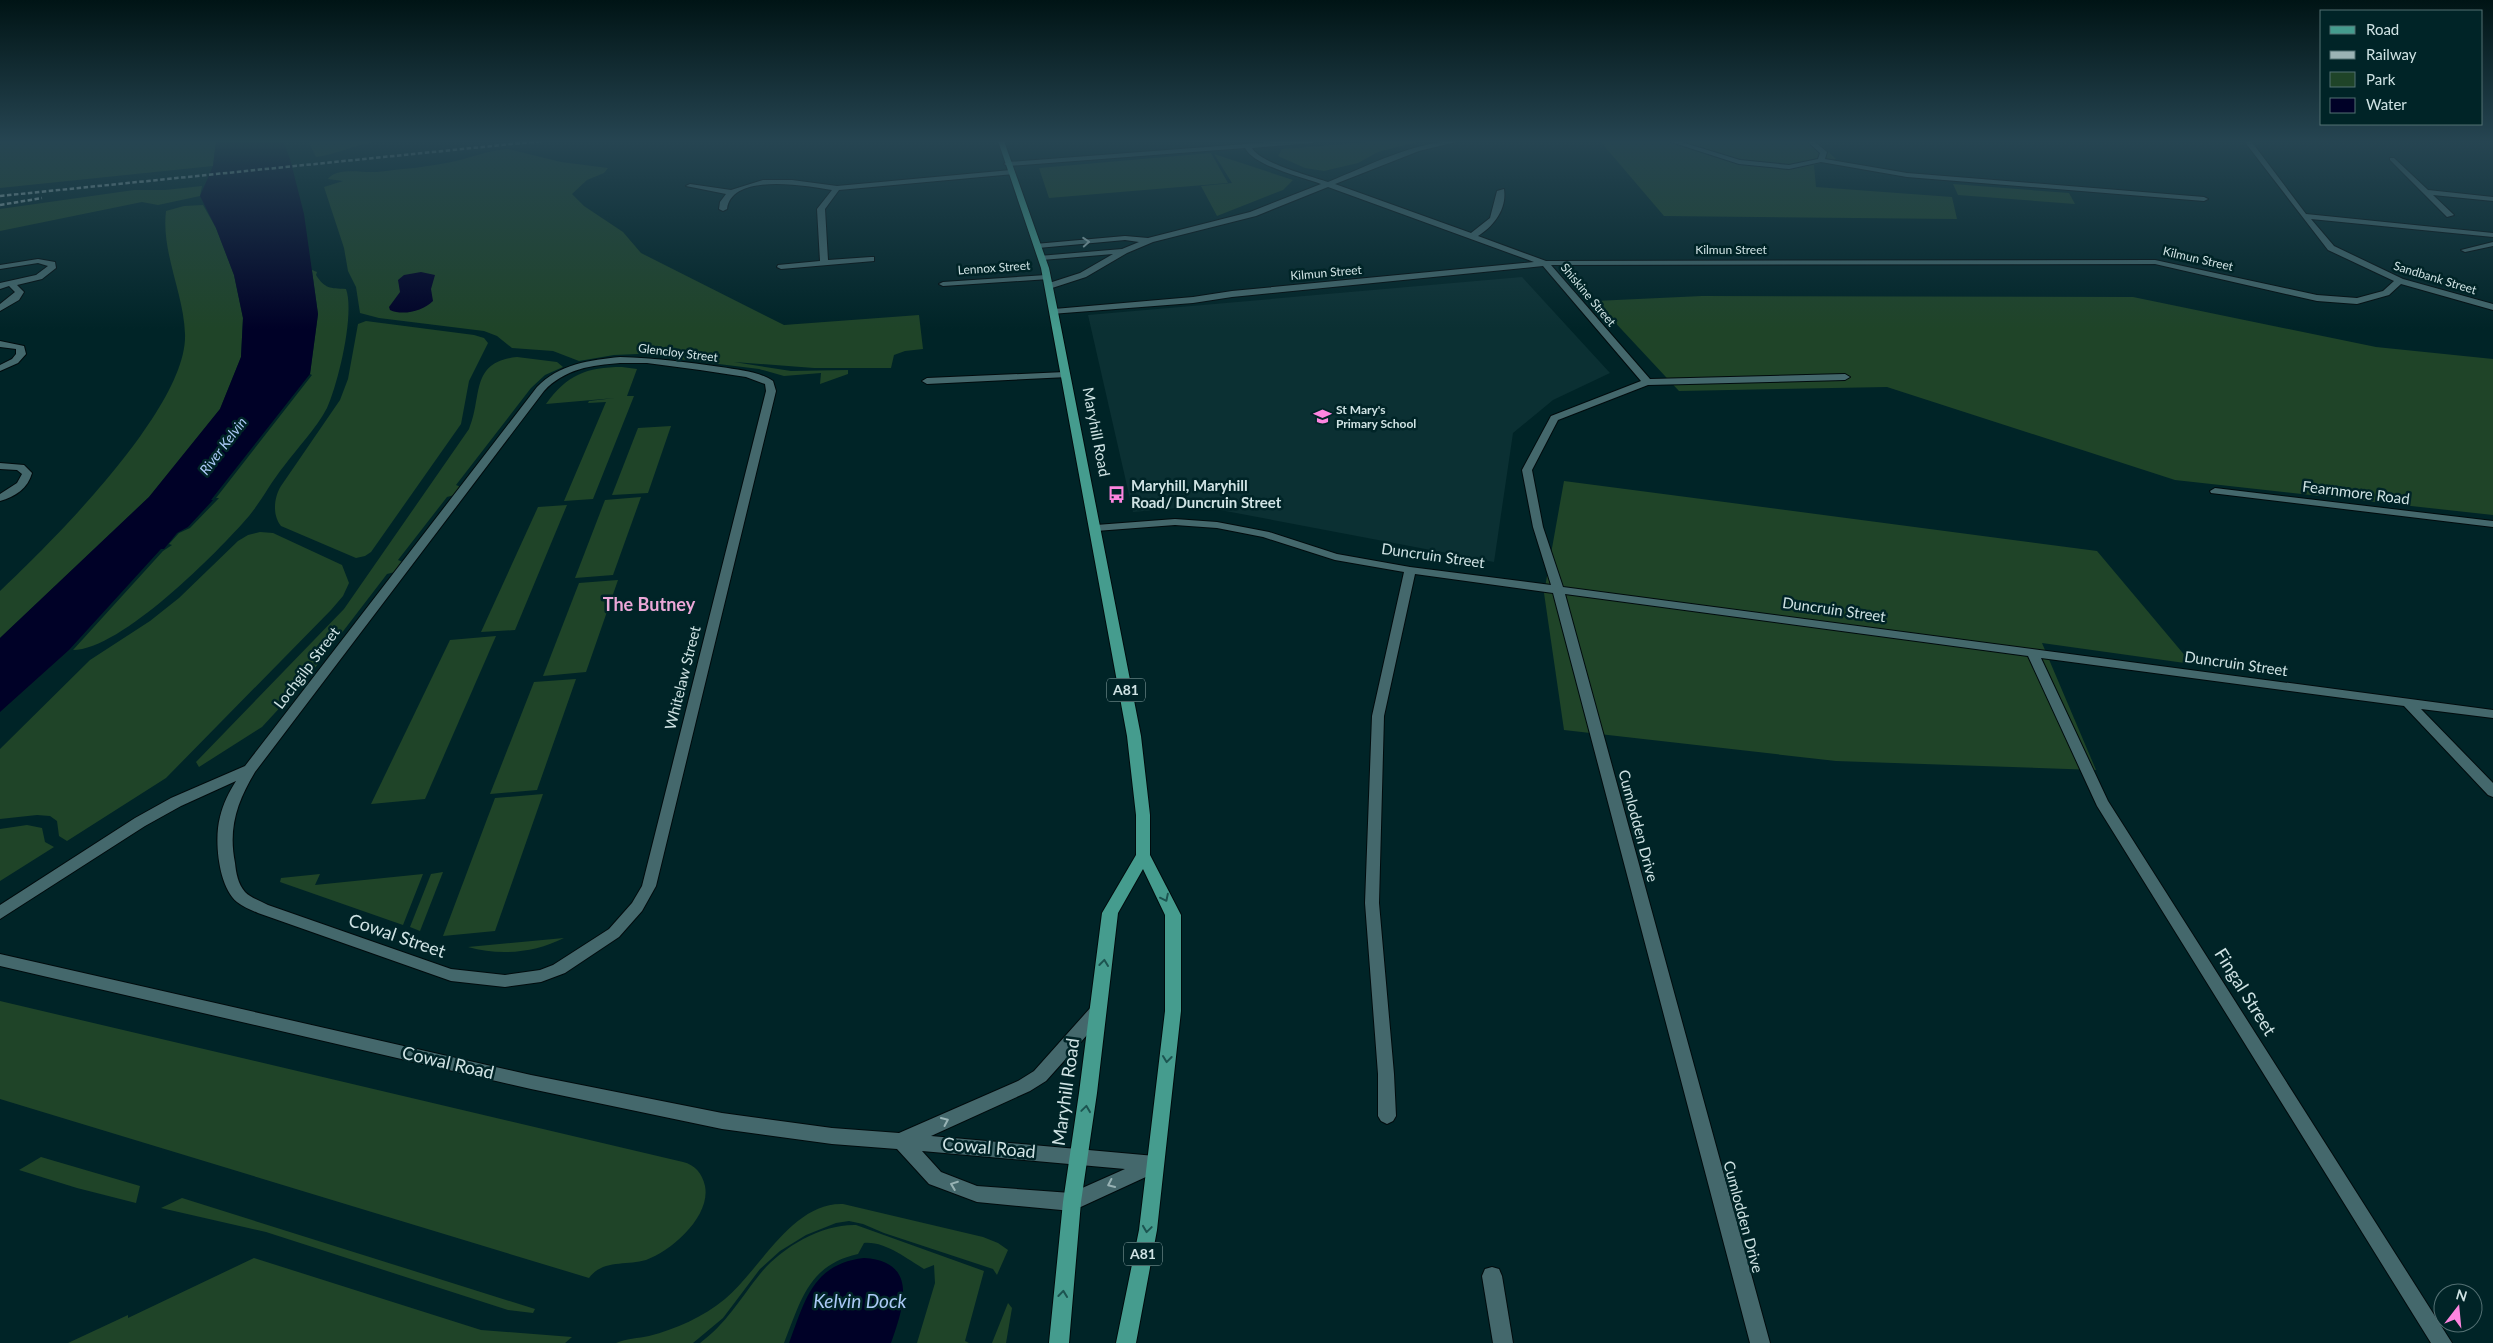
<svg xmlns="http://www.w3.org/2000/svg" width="2493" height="1343" font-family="Lato,sans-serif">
  <rect width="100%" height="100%" fill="#002427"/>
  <polygon fill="#0b3033" points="1522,277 1610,373 1553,400 1513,433 1494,562 1199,506 1133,512 1088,315"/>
  <g fill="#1f4428">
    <polygon points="0,141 216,141 213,166 0,188"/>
    <path d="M 308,141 L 378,141 C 356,144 336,155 316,157 Z"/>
    <polygon points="1384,141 1416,142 1378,152 1358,163 1324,171 1305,168 1278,156 1282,149"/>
    <polygon points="1600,141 1817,141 1836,159 1814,165 1816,187 1952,197 1957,219 1664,216"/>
    <path d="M 508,149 L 561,162 L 608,168 L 604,173 L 587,180 L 572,194 L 584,206 L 623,232 L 641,253 L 784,325 L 919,315 L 923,349 L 905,351 L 894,355 L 891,368 L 814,368 L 734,362 L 791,371 L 848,370 L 848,374 L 820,384 L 821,373 L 784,376 L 759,369 L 638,354 L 614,355 L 579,361 L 553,351 L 512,348 L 497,336 L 484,331 L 379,318 L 360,313 L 356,287 L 348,271 L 344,248 L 324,187 L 343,181 L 328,179 C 337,167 362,173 376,172 C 402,169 430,167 456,161 C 473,157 489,150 508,149 Z"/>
    <polygon points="1211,153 1228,183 1049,198 1039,168"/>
    <polygon points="1214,154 1293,180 1283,190 1217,216 1201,186 1232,183"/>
    <polygon points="1953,184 2069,193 2075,204 1958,195"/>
    <polygon points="202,186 200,196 158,205 142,202 0,231 0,209 134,190 165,190"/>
    <path d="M 203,205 L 216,228 L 234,275 L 243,318 L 241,357 L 220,409 L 149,497 L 0,638 L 0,591 C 52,542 188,407 185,334 C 184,294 161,252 166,211 L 184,206 Z"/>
    <path d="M 312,270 L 317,272 L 316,275 C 325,289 330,288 346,289 C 355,314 338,384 327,408 C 316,429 298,447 284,466 C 271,482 262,500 249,516 C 218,552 121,650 73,650 L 163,551 L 172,545 L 169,544 L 179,533 L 190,528 L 219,498 L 216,498 L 312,375 L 310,374 L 318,314 Z"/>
    <polygon points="1702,296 2133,297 2376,347 2493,359 2493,515 2175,480 1887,387 1679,391 1595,301"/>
    <path d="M 366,321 L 474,335 L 484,338 L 488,343 L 469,381 L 461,424 L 371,552 L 365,556 L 356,558 L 281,526 C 272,515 274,497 281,486 L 340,400 L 348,379 L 358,324 Z"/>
    <path d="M 517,357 L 557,362 L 563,367 L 545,375 L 531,388 L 456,485 L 463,488 L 458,494 L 447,497 L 398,560 L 405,563 L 399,571 L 387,574 L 308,677 L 262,727 L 199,767 L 196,762 L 344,609 L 469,429 C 483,397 469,362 517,357 Z"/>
    <path d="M 622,367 L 637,369 L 627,396 L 634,396 L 593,499 L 564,501 L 606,402 L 588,403 L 589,401 L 615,398 L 546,404 C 567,375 586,367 622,367 Z"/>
    <polygon points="671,426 648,493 612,495 638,428"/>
    <polygon points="1564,481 2097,551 2192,664 2042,643 2096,770 1836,761 1564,730 1544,593"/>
    <polygon points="641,497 613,575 575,578 605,500"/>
    <polygon points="567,505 515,630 481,632 538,507"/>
    <polygon points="260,532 273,533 342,565 349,583 343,596 331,610 166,778 67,841 59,836 57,821 50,816 37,815 0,819 0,749 90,660 150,621 179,598 238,541 248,535"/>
    <polygon points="618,580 586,672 543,676 579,583"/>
    <polygon points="496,636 425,799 371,804 450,640"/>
    <polygon points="576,679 537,790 490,794 534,682"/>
    <polygon points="543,794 495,931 443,936 495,798"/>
    <polygon points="27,825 42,828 45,842 54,847 0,881 0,829"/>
    <polygon points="443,872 420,931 410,927 431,874"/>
    <polygon points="320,874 315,885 423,874 403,925 280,882 281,878"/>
    <path d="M 564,938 C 534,953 500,956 468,947 Z"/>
    <path d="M 0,1001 L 683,1162 C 695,1165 702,1173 705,1186 C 711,1216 672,1251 646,1260 C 626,1266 603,1259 589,1278 L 0,1099 Z"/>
    <polygon points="41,1157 140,1186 136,1203 77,1188 19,1170"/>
    <polygon points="182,1198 535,1309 533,1313 508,1310 266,1232 161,1208"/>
    <path d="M 843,1204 L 983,1237 L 998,1243 L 1008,1250 L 997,1275 L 993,1269 L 884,1233 L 863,1224 L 849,1221 L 836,1223 L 806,1235 L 780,1251 L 760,1269 L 723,1318 L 693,1343 L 616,1343 C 625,1339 639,1338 649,1336 C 676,1329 703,1317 725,1299 C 760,1270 792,1202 843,1204 Z"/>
    <path d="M 856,1225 L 984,1271 L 965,1341 L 969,1343 L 917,1343 L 935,1283 L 934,1265 L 924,1269 C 907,1259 885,1241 864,1243 L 858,1254 C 808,1265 801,1301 784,1343 L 700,1343 C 726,1324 740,1299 760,1274 C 781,1248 821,1224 856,1225 Z"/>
    <polygon points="254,1258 481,1330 572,1337 565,1343 68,1343 128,1315 128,1318"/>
    <polygon points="1008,1303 1012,1308 1006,1343 992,1343"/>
  </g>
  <g fill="#000127">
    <polygon points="216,141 283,141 290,159 304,214 318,314 310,374 211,500 213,500 188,527 177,533 164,549 161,549 69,650 0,712 0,638 149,497 220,409 241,357 243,318 234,275 216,228 200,196 213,166"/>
    <path d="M 421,272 L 435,275 L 431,289 L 433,301 C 423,311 403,316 390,310 L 389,307 L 400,292 L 398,280 L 404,275 Z"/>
    <path d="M 864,1258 C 920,1261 903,1309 891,1343 L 789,1343 C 805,1301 812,1264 864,1258 Z"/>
  </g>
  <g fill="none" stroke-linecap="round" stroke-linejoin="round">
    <defs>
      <g id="minor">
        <path d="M 1285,141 L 1315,141 L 1312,143 L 1252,148 C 1260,163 1311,176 1328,182 C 1370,165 1414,141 1460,141 L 1419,151 L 1335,184 L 1471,233 L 1490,218 L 1497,191 L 1504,189 C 1507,209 1494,226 1478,236 L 1546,261 L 2155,260 L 2317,295 L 2357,298 L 2383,291 L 2394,281 L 2328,250 L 2244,141 L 2251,141 L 2306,214 L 2493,233 L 2493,237 L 2311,219 L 2334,246 L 2403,279 L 2493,304 L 2493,310 L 2401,284 L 2389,295 L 2357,304 L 2317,301 L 2155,264 L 1551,265 L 1650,379 L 1845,374 L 1850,377 L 1845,380 L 1648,385 L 1558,420 L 1532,470 L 1543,527 L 1563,587 L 2493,710 L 2493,718 L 2421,709 L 2493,783 L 2493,797 L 2488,795 L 2404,706 L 2041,658 L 2108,801 L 2452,1343 L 2431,1343 L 2097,806 L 2028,656 L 1565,594 L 1770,1343 L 1750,1343 L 1553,593 L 1415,574 L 1384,716 L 1379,903 L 1394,1074 L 1396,1116 L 1393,1121 L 1387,1124 L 1381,1121 L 1378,1116 L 1378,1074 L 1365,903 L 1372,716 L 1404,572 L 1335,560 L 1263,537 L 1217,528 L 1175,525 L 1096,531 L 1091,528 L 1096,525 L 1175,519 L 1217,522 L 1269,532 L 1337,554 L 1410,567 L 1551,585 L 1533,527 L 1522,470 L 1551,416 L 1641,381 L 1543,266 L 1232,297 L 1193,303 L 1051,314 L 1051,310 L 1054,309 L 1193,297 L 1232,291 L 1534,262 L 1328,187 L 1256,216 L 1153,242 L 1127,253 L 1086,277 L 1049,289 L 1046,288 L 1046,284 L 1080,273 L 1113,254 L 1042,260 L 1038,258 L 1039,256 L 1122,249 L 1139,242 L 1125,240 L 1038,248 L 1034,246 L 1035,244 L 1125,236 L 1148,238 L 1250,212 L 1321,184 C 1302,177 1254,166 1245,148 L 1008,166 L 1004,164 L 1008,162 Z"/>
        <polygon points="1668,141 1678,141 1740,160 1789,165 1818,159 1820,153 1807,141 1814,141 1827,152 1825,159 1907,173 2204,197 2208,199 2204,201 1907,177 1821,162 1789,169 1739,164"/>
        <polygon points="2390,158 2394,158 2428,190 2493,197 2493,201 2433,195 2454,215 2447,217 2390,160"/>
        <path d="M 1011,170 L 1015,172 L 1014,174 L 839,190 L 825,209 L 828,260 L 871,257 L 874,257 L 874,261 L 781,269 L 777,267 L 778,265 L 820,261 L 817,209 L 832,190 C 807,186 732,172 727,209 L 723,211 L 719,209 L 720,202 L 726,194 L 686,186 L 690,184 L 731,190 L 763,180 L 792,180 L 837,186 Z"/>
        <polygon points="2493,242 2493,246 2465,252 2461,250"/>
        <polygon points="38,259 55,262 56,268 42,279 17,285 24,292 19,300 0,311 0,304 15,292 9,286 0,289 0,283 36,275 48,266 38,263 0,269 0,265"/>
        <polygon points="1046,275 1049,275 1049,279 943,286 939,284 943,282"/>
        <polygon points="0,341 24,346 26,354 18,363 0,371 0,365 12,359 16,354 16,349 0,347"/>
        <path d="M 620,357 C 654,358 687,362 721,367 C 739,370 758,371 773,381 L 776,391 L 656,886 L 642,911 L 619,937 L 565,973 L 541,982 L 505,987 L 451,981 L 258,913 C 251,910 243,907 237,902 C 218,886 214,839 220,817 C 223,804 229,792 236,781 L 181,806 L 145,826 L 0,919 L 0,905 L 135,818 L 171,798 L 245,766 L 537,387 C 559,364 590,360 620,357 ZM 620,363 L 647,363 L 700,370 L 746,377 L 765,384 L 766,391 L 642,886 L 632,903 L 609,929 L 553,965 L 540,970 L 505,975 L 451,969 L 268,905 C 260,901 251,898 245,892 C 238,884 236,873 235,863 C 228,828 237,802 255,772 L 544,391 C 564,369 592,365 620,363 Z"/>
        <polygon points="1065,372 1070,375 1068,377 927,384 922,381 927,378"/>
        <path d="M 0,463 L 24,465 L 32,473 C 28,488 15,497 0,501 L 0,494 L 17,483 L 22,474 L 17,470 L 0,469 Z"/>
        <polygon points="2215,488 2493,521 2493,527 2211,493 2210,491"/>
        <path d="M 0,954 L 531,1075 L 722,1113 L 832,1128 L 899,1133 L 1018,1081 L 1034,1071 L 1092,1006 L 1098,1004 L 1104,1006 L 1106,1011 L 1104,1016 L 1046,1081 L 1030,1091 L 931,1136 L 1155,1156 L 1161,1158 L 1164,1164 L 1161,1170 L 1072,1211 L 977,1202 L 929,1184 L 897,1149 L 832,1144 L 722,1129 L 531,1089 L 0,966 ZM 922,1151 L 1125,1169 L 1071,1193 L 977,1186 L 941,1172 Z"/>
        <polygon points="1492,1267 1499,1269 1502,1276 1513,1343 1493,1343 1482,1276 1485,1269"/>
      </g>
      <polygon id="major" points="998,141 1004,141 1049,268 1058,312 1141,736 1150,815 1150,855 1181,915 1181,1011 1157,1230 1136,1343 1116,1343 1139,1230 1165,1011 1165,915 1143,869 1118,913 1097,1093 1081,1202 1069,1343 1049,1343 1063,1202 1079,1093 1102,913 1136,855 1136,815 1127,736 1041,268"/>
    </defs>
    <use href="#minor" stroke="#000b0d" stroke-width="2"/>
    <use href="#major" stroke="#000b0d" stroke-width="2"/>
    <use href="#minor" fill="#44686c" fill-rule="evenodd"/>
    <use href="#major" fill="#459c8e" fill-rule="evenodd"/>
    <g stroke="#9bb3b4" stroke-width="2.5" stroke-dasharray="4.5 2.5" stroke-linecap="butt">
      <polyline points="0,196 541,141"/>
      <polyline points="0,205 42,198"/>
    </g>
  </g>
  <defs><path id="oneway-chevron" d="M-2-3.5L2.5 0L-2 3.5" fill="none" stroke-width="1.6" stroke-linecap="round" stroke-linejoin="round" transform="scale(1.25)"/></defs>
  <g stroke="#97b2b4">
    <use href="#oneway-chevron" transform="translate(1086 242) rotate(-4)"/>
    <use href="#oneway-chevron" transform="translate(945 1121) rotate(-24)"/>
    <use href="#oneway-chevron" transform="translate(1111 1184) rotate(155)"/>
    <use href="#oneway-chevron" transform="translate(954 1185) rotate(-159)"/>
  </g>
  <g stroke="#1c5450">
    <use href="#oneway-chevron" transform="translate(1165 898) rotate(64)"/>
    <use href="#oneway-chevron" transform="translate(1104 963) rotate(-83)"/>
    <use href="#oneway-chevron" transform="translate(1167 1059) rotate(97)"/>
    <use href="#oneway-chevron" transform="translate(1086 1109) rotate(-82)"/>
    <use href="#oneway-chevron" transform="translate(1147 1229) rotate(98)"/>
    <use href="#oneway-chevron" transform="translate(1063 1294) rotate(-84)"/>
  </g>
  <linearGradient id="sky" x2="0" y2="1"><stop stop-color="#001415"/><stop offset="0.43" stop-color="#264552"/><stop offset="1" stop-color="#264552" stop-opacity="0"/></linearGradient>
  <rect width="2493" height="329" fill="url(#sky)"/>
  <defs>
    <symbol id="school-bare" viewBox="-9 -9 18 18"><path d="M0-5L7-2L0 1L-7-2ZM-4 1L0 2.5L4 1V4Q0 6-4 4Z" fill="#fe85e0" stroke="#002427" stroke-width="2.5" paint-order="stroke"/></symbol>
    <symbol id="bus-bare" viewBox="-9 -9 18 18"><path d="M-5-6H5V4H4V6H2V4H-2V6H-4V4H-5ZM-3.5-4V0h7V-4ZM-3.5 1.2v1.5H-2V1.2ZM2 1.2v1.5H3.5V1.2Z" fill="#fe85e0" stroke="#002427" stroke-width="2.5" paint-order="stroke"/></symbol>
  </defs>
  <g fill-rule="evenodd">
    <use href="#school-bare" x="1310" y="404" width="25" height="25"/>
    <use href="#bus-bare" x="1104" y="482" width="25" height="25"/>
  </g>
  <g text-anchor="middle" stroke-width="5" stroke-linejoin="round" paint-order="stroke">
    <g font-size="12" fill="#cfe3e4" stroke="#002427">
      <text x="1731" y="254">Kilmun Street</text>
      <text transform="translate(2198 259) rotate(13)" y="4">Kilmun Street</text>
      <text transform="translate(994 268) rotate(-4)" y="4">Lennox Street</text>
      <text transform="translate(1326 273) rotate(-5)" y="4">Kilmun Street</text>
      <text transform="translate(2435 278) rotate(17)" y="4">Sandbank Street</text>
      <text transform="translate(1588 295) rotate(50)" y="4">Shiskine Street</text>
      <text transform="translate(678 353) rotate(7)" y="4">Glencloy Street</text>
    </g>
    <g font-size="12" font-weight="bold" fill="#cfe3e4" stroke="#002427" text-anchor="start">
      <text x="1336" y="414">St Mary's<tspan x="1336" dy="14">Primary School</tspan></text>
    </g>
    <g font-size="14" font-style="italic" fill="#abcaf6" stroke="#002427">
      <text transform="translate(223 446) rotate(-53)" y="5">River Kelvin</text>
    </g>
    <g fill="#002427" stroke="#91aaab" stroke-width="1">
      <rect x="1107" y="678.5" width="38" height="23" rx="4"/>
      <rect x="1124" y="1242.5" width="38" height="23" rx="4"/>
    </g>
    <g font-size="14" font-weight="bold" fill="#cfe3e4">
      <text x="1126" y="695">A81</text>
      <text x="1143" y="1259">A81</text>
    </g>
    <g font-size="15" fill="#cfe3e4" stroke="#002427">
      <text transform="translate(1096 432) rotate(79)" y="5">Maryhill Road</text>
      <text transform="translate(2356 493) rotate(7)" y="5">Fearnmore Road</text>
      <text transform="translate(1433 556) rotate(8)" y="5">Duncruin Street</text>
      <text transform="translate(1834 610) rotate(8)" y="5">Duncruin Street</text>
      <text transform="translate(2236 664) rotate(8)" y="5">Duncruin Street</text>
      <text transform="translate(307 668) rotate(-53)" y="5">Lochgilp Street</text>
      <text transform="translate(683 678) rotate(-76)" y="5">Whitelaw Street</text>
      <text transform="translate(1638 826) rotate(75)" y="5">Cumlodden Drive</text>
      <text transform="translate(1743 1217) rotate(75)" y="5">Cumlodden Drive</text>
    </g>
    <g font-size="15" font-weight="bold" fill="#cfe3e4" stroke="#002427" text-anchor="start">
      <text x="1131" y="491">Maryhill, Maryhill<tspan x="1131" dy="17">Road/ Duncruin Street</tspan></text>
    </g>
    <g font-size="18" font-weight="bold" fill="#eba8d8" stroke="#002427">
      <text x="649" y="611">The Butney</text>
    </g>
    <g font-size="18" fill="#cfe3e4" stroke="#002427">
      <text transform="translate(397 936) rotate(19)" y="6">Cowal Street</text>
      <text transform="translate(2245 992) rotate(58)" y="6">Fingal Street</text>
      <text transform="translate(448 1063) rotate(13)" y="6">Cowal Road</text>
      <text transform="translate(1066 1092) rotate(-82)" y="6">Maryhill Road</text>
      <text transform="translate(989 1148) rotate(5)" y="6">Cowal Road</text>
    </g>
    <g font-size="19" font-style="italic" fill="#abcaf6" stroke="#002427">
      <text x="860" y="1308">Kelvin Dock</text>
    </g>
  </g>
  <rect x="2320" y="10" width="162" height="115" fill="#002427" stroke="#537073"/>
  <rect x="2330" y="26" width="25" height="8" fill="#459c8e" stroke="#537073"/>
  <text x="2366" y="35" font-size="15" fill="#cfe3e4">Road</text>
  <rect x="2330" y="51" width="25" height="8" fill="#9bb3b4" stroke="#537073"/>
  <text x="2366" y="60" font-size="15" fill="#cfe3e4">Railway</text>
  <rect x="2330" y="72" width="25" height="15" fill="#1f4428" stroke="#537073"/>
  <text x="2366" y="85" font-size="15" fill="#cfe3e4">Park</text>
  <rect x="2330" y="98" width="25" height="15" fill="#000127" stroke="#537073"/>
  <text x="2366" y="110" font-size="15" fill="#cfe3e4">Water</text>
  <g transform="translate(2458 1308) rotate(16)"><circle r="24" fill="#002427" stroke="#537073"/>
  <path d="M0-4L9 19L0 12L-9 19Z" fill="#fe85e0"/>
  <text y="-8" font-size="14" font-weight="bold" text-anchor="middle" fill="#cfe3e4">N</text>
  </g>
</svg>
